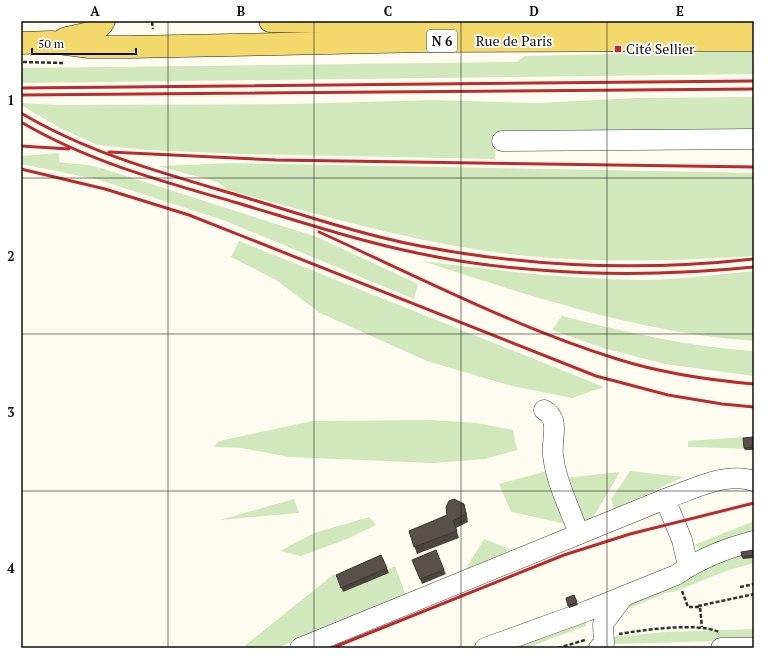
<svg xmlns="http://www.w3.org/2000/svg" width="775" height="669" font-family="'PT Serif',serif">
  <rect width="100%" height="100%" fill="#fefcf0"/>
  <g fill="#d0e8bb">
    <polygon points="754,51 754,74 21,83 21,68 516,62 525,56"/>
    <polygon points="754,97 754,130 495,133 495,159 241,154 147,150 98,145 60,128 21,105 21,103 58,105 294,104 432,100 538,103 636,98"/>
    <path d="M 59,153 L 59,162 C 73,164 88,164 101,168 L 317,237 L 418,284 L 414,299 L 223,220 L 96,179 L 21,164 L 21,156 Z"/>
    <path d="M 234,163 L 754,173 L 754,256 C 663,262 570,264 480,250 C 394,237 311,212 227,190 L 218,182 L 158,166 Z"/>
    <polygon points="239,241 604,387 572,398 512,386 427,361 320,313 276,280 231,257"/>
    <path d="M 422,261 C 493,270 564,279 636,280 C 675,280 715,275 754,271 L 754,341 C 639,333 530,296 422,261 Z"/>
    <path d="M 562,316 C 625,332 689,347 754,351 L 754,376 L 665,364 L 603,348 L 552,330 Z"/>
    <polygon points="432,420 477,423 513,430 517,450 485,459 434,463 289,457 242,448 214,447 219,441 312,421"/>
    <polygon points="745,437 745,445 754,449 688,447 688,441"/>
    <polygon points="551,470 567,524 511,512 499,484"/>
    <polygon points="630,471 684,477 614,509 611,499"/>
    <polygon points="620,472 591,521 582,529 564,478"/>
    <polygon points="294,499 299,513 219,520"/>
    <polygon points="369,517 376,525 347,539 301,556 280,551 314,533"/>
    <polygon points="754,521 754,532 700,549 694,545"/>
    <polygon points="484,539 520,553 462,575"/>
    <polygon points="740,550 741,558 754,557 754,563 726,571 674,592 665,593 631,608 627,606 627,610 616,614 626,599"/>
    <polygon points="395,566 406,596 277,648 242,648 334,574 342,592"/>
    <polygon points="587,614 586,626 526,648 499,648"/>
    <polygon points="754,629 754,640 613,644 611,637 667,632"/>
  </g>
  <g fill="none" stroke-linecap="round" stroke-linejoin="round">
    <defs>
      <g id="minor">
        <polyline points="502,141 754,139"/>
        <path d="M 544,410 C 561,419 551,439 553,455 C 556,482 570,509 579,534"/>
        <polyline points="665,499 682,540 688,566"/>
        <path d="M 300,648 L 665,499 C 692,490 725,471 754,481"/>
        <path d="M 485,648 L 587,611 L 676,575 C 699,559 727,548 754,541"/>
        <polyline points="599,648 604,643 603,624 624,596"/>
        <polyline points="721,648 754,648"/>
      </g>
      <g id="major">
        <polyline points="270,21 421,24 754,23"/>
        <path d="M 64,39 C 78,34 96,36 104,21"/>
        <polyline points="21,43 51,42 89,47 130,47 427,41 754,40"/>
      </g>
    </defs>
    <use href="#minor" stroke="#414141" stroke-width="21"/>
    <use href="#major" stroke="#1f1f1f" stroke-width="23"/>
    <g stroke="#303030" stroke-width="2.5" stroke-dasharray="4 2" stroke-linecap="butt">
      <polyline points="152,22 153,29"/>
      <polyline points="23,62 64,63"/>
      <polyline points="740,587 754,584"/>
      <polyline points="682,591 688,607 700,607 702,627"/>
      <polyline points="698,606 754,594"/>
      <path d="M 619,634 C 643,630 697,622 719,632"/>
      <polyline points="558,648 585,640"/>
    </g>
    <use href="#minor" stroke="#fff" stroke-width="20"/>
    <use href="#major" stroke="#f3d86c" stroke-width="22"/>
    <g stroke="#b92b2c" stroke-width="3">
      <polyline points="21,88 754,81"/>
      <polyline points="21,95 754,89"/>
      <path d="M 21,113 C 88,153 162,173 237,195 C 298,213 358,234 420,246 C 529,267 644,271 754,259"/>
      <path d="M 21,122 C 87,161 161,181 234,202 C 295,220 355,240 417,253 C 525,276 645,278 754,267"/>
      <polyline points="21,146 69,149"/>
      <polyline points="109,152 276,160 754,167"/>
      <polyline points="21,169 105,189 189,215 596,376 668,395 722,404 754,407"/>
      <path d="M 319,232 C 417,276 514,327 617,359 C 661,373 708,380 754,384"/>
      <polyline points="332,648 564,555 630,534 754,503"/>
    </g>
  </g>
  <g fill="#4b4540">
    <polygon points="753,437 754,439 754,450 745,450 744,448"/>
    <polygon points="466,511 468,522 456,528 459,538 417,554 409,531"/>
    <polygon points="754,550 754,558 743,559 742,557"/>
    <polygon points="412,560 444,570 446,574 422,584"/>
    <polygon points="387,568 389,573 343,592 336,575"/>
    <polygon points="566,598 577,602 578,605 569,608"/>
  </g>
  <polygon fill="#3d3834" points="464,504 466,511 468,522 466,514"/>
  <g fill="#57504b" stroke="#3d3834">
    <polygon points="753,437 753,447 744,448 743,438"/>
    <polygon points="454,499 464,504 466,514 453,521 457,531 414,547 409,531 447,515 446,507 449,501"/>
    <polygon points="436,550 444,570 420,579 412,560"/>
    <polygon points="754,550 754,555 742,557 741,552"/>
    <polygon points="381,555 387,568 341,588 336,575"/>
    <polygon points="574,595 577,602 568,606 566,598"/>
  </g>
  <path fill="none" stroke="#0e0e0e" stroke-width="1" stroke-opacity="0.55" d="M 168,21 L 168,648M 314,21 L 314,648M 461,21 L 461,648M 607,21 L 607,648M 21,178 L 754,178M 21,334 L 754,334M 21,491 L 754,491"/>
  <rect fill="#b92b2c" stroke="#fff" stroke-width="1.5" x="614" y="45" width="8" height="8" rx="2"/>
  <g text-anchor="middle" stroke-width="4" stroke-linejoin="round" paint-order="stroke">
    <rect fill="#fff" stroke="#565656" stroke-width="1" x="427" y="30" width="30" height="22" rx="3"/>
    <g font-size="13" font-weight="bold" fill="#0e0e0e">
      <text x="442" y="46">N 6</text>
    </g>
    <g font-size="14" fill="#0e0e0e" stroke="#fff">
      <text x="514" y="46">Rue de Paris</text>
    </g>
    <g font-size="14" fill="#0e0e0e" stroke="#fff" text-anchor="start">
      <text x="626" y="54">Cité Sellier</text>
    </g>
  </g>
  <rect width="775" height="669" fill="none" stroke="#ffffff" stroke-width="44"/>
  <path d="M32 48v6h104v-6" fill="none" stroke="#0e0e0e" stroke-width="2"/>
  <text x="38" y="48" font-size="12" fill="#0e0e0e" stroke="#ffffff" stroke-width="3" paint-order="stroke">50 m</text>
  <rect x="22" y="22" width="731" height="625" fill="none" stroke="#0e0e0e" stroke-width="1.5"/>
  <g font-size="13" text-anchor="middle" font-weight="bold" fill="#0e0e0e">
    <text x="95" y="16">A</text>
    <text x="241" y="16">B</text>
    <text x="388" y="16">C</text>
    <text x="534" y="16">D</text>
    <text x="680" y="16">E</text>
    <text x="11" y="105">1</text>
    <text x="11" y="261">2</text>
    <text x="11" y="417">3</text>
    <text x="11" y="573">4</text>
  </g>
</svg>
